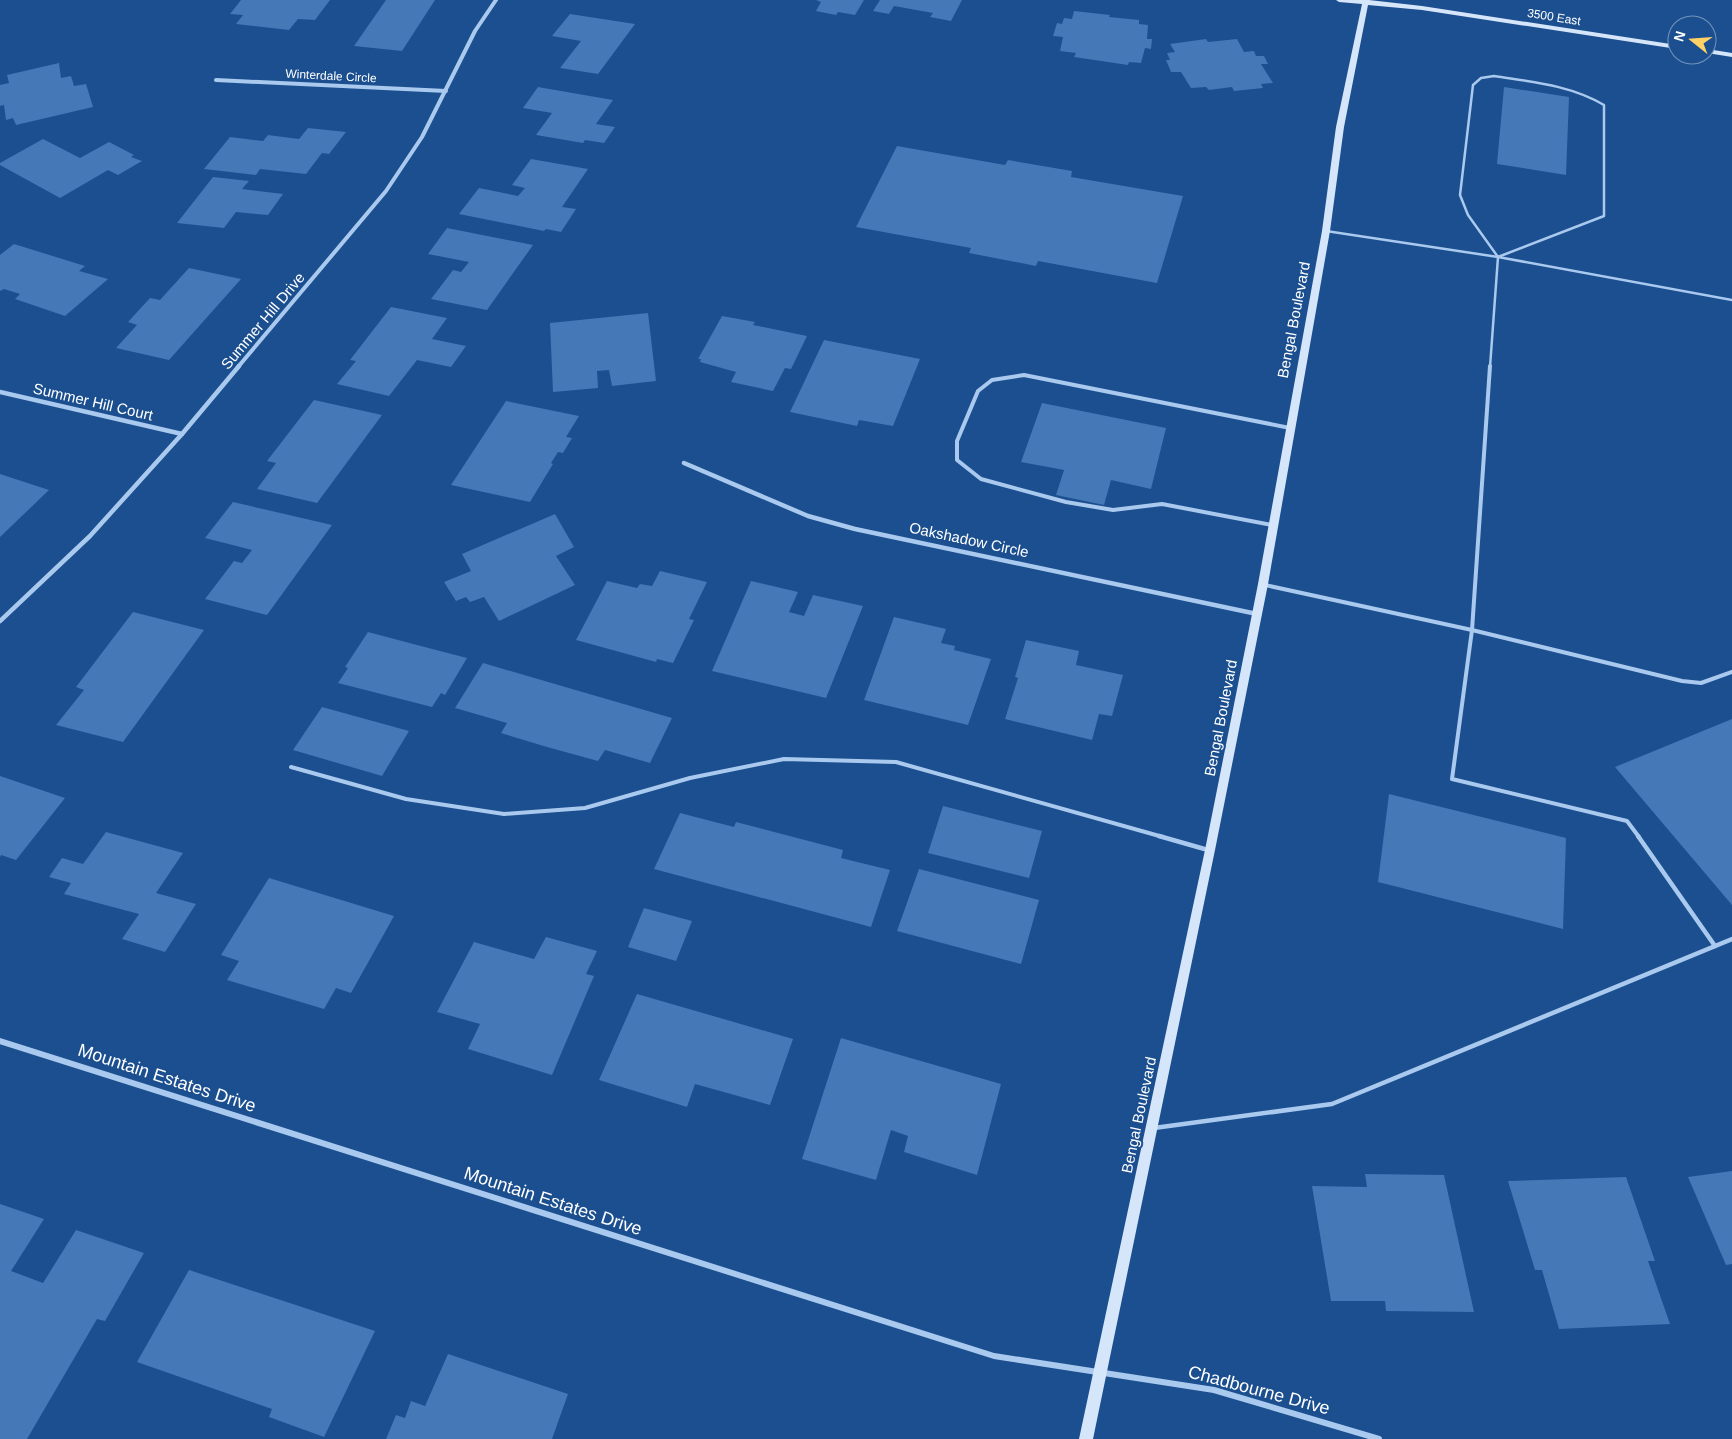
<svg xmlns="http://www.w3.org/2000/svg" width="1732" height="1439" font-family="Helvetica,sans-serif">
  <rect width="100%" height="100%" fill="#1b4f8f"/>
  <g fill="#4478b7">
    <polygon points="241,0 330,0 315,20 298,19 289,30 236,24 243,15 230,14"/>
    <polygon points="386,0 435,0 402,51 354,46"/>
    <polygon points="816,0 864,0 855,15 838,12 836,15 816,11 821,2"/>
    <polygon points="880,0 962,0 951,21 930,17 933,13 894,6 889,14 873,11"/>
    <polygon points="1074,11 1110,15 1109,17 1139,20 1139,24 1148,25 1147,39 1152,39 1151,49 1145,48 1141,63 1129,62 1128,65 1074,57 1076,53 1060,51 1063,37 1053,36 1057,23 1062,24 1064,18 1072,19"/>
    <polygon points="570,14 635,24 598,74 560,68 581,41 552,36"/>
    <polygon points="1206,39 1208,42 1237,39 1244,52 1254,51 1256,56 1264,56 1268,64 1261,64 1273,83 1261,84 1263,88 1234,91 1232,87 1209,90 1206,87 1191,88 1181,72 1171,72 1166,60 1170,60 1167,53 1175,52 1170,44"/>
    <polygon points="59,63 61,78 71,76 74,86 86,84 93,107 16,125 13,118 6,120 4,105 0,106 0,85 9,83 7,75"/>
    <polygon points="538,87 613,100 596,124 615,127 604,143 585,140 583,143 536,135 552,113 523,108"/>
    <polygon points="1504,87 1569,97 1566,175 1497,164"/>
    <polygon points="308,128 346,132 329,154 322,153 306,174 260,169 256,175 204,169 230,137 263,141 268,135 299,139"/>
    <polygon points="43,139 80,158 109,142 134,155 131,157 142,161 118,175 108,170 60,198 0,165 0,163"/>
    <polygon points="897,146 1005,165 1008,160 1072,171 1071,177 1183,196 1157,283 1038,261 1036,266 969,253 971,248 856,227"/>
    <polygon points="531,159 588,169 562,207 576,209 561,232 546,229 544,231 459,214 479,188 518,196 525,188 512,185"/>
    <polygon points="213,177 249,181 242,189 283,194 268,215 236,212 224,228 177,223"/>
    <polygon points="447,228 533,245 487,310 431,299 453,270 461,272 469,262 428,254"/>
    <polygon points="14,244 85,266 79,271 108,279 65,316 15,299 20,294 4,289 0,291 0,255"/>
    <polygon points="189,268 241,279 169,360 116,348 137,325 128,322 150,298 160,300"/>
    <polygon points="391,307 447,318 432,339 466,346 451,367 417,360 389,396 337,384 356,361 350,360"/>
    <polygon points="648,313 656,381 612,386 609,370 597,371 598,388 553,392 550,323"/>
    <polygon points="722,316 755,322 753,325 807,336 791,369 785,368 773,391 731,382 736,372 700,362 701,359 698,359"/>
    <polygon points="824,340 920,359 893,426 859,420 857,426 790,412"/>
    <polygon points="314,400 382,415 317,503 257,489 276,463 267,461"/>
    <polygon points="506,401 579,416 566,437 572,438 563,453 558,452 551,463 553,464 530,502 451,485"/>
    <polygon points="1042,403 1166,428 1151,489 1111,480 1104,505 1056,495 1064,470 1021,462"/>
    <polygon points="0,474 49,490 0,537"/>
    <polygon points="233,502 332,525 267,615 205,599 234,561 242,563 252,550 205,538"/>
    <polygon points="555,514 574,547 556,556 575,585 499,621 484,597 470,602 466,597 456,601 444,582 471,571 462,554"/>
    <polygon points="660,571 707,582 689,619 694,620 673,663 657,659 656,662 576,640 607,581 637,588 640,584 652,586"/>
    <polygon points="751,581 798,592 789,612 804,616 813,595 863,606 826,698 712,671"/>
    <polygon points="133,612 204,630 123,742 56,725 84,690 76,687"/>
    <polygon points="894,617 946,629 941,643 955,646 954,650 991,659 968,725 864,700"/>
    <polygon points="368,632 417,645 467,658 445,695 441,693 432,707 338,683 348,668 345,667"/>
    <polygon points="1026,640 1079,651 1076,665 1123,675 1112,716 1099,714 1092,740 1005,719 1018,678 1015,677"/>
    <polygon points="483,663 579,691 672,718 650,763 605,750 598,761 547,747 501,733 507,723 455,708"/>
    <polygon points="322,707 409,731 382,776 293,750"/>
    <polygon points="1732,719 1732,905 1615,767"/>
    <polygon points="0,776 65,798 16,860 1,855 0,857"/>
    <polygon points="1389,794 1566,838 1563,929 1378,882"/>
    <polygon points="943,806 1042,831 1029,878 928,853"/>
    <polygon points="680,813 734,827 736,822 843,850 841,858 890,870 871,927 654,869"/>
    <polygon points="106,832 183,853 156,893 196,904 165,952 122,939 139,914 64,894 71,883 49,877 62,858 83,864"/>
    <polygon points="919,869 1039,900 1021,964 897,931"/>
    <polygon points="269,878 394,916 351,993 336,988 324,1009 227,980 239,961 221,955"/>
    <polygon points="644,908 692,921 676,961 628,947"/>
    <polygon points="546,937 597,951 586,974 594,976 552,1075 468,1049 480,1024 437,1012 474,942 534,959"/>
    <polygon points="637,994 793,1039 770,1105 695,1084 687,1107 599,1080"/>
    <polygon points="841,1038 1001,1084 977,1175 904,1152 908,1136 891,1130 876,1180 802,1159"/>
    <polygon points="1732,1171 1732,1264 1726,1265 1688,1177"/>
    <polygon points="1365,1174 1444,1175 1474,1312 1386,1311 1385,1301 1331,1301 1312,1186 1367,1187"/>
    <polygon points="1626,1177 1655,1261 1648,1261 1670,1324 1559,1329 1542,1270 1535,1270 1508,1181"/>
    <polygon points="0,1204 44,1219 11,1271 43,1283 76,1230 144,1253 105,1321 97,1319 27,1439 0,1439"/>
    <polygon points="189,1270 375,1331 324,1437 269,1417 272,1409 137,1362"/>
    <polygon points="448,1354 568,1394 552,1439 386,1439 396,1415 405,1418 411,1401 425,1406"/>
  </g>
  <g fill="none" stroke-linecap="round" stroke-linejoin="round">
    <g stroke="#a9c9ee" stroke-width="2.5">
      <path d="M 1494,76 C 1532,82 1570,85 1604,105 L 1604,216 L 1498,257 L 1468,215 L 1460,195 L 1473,85 L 1481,78 Z"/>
      <polyline points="1326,231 1498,257 1732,300"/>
      <polyline points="1490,367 1498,257"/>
    </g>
    <g stroke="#a9c9ee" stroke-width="4">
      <polyline points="1490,366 1472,630 1452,779 1627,821 1639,837"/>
      <polyline points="1272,525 1162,504 1113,510 1066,502 981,479 957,460 957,441 978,391 992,380 1024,375 1290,428"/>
      <polyline points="1265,585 1472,630 1682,681 1701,683 1732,672"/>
      <polyline points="291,767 406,799 504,814 585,808 690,778 784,759 896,762 1163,837"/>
    </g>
    <g stroke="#a9c9ee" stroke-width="4.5">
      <polyline points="1159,836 1208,850"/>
      <polyline points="1638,836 1715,946"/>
      <polyline points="1154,1128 1332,1104 1732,939"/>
    </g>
    <g stroke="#a9c9ee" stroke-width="4">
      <polyline points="216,80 446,91"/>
      <polyline points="238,367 386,191 422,137 475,31 496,0"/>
    </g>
    <g stroke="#a9c9ee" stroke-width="4.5">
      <polyline points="0,392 182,434"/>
      <polyline points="684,463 808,516 855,529 1257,614"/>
      <polyline points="0,621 90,536 182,434 239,366"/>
    </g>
    <polyline stroke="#a9c9ee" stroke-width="6" points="0,1041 994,1356 1214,1390 1379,1439"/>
    <g fill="#d6e6fa" fill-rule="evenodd">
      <polygon points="1336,0 1369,0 1422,6 1677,45 1677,49 1422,10 1368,5 1344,127 1330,231 1268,584 1215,850 1093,1439 1079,1439 1205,850 1258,584 1322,231 1336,127 1362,4 1339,2"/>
      <polygon points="1707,49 1732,53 1732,57 1707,53"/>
    </g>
  </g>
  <g text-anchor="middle" stroke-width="4" stroke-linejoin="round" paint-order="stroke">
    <g font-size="12" fill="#fff" stroke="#1b4f8f">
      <text transform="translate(1554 17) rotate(9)" y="4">3500 East</text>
      <text transform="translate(331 76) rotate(3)" y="4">Winterdale Circle</text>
    </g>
    <g font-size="15" fill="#fff" stroke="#1b4f8f">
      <text transform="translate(1294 320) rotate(-79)" y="5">Bengal Boulevard</text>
      <text transform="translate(263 321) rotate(-50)" y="5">Summer Hill Drive</text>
      <text transform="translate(93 402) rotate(13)" y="5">Summer Hill Court</text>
      <text transform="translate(969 540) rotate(12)" y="5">Oakshadow Circle</text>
      <text transform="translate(1221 718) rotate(-79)" y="5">Bengal Boulevard</text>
      <text transform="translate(1139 1115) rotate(-78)" y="5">Bengal Boulevard</text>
    </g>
    <g font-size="18" fill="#fff" stroke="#1b4f8f">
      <text transform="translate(167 1078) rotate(18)" y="6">Mountain Estates Drive</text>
      <text transform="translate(553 1201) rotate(18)" y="6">Mountain Estates Drive</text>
      <text transform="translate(1259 1390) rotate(15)" y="6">Chadbourne Drive</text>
    </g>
  </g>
  <g transform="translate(1692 40) rotate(287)"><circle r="24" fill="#1b4f8f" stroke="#7695bc"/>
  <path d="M0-4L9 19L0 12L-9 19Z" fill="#ffd166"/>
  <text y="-8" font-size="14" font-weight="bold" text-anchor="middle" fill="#ffffff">N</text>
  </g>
</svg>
